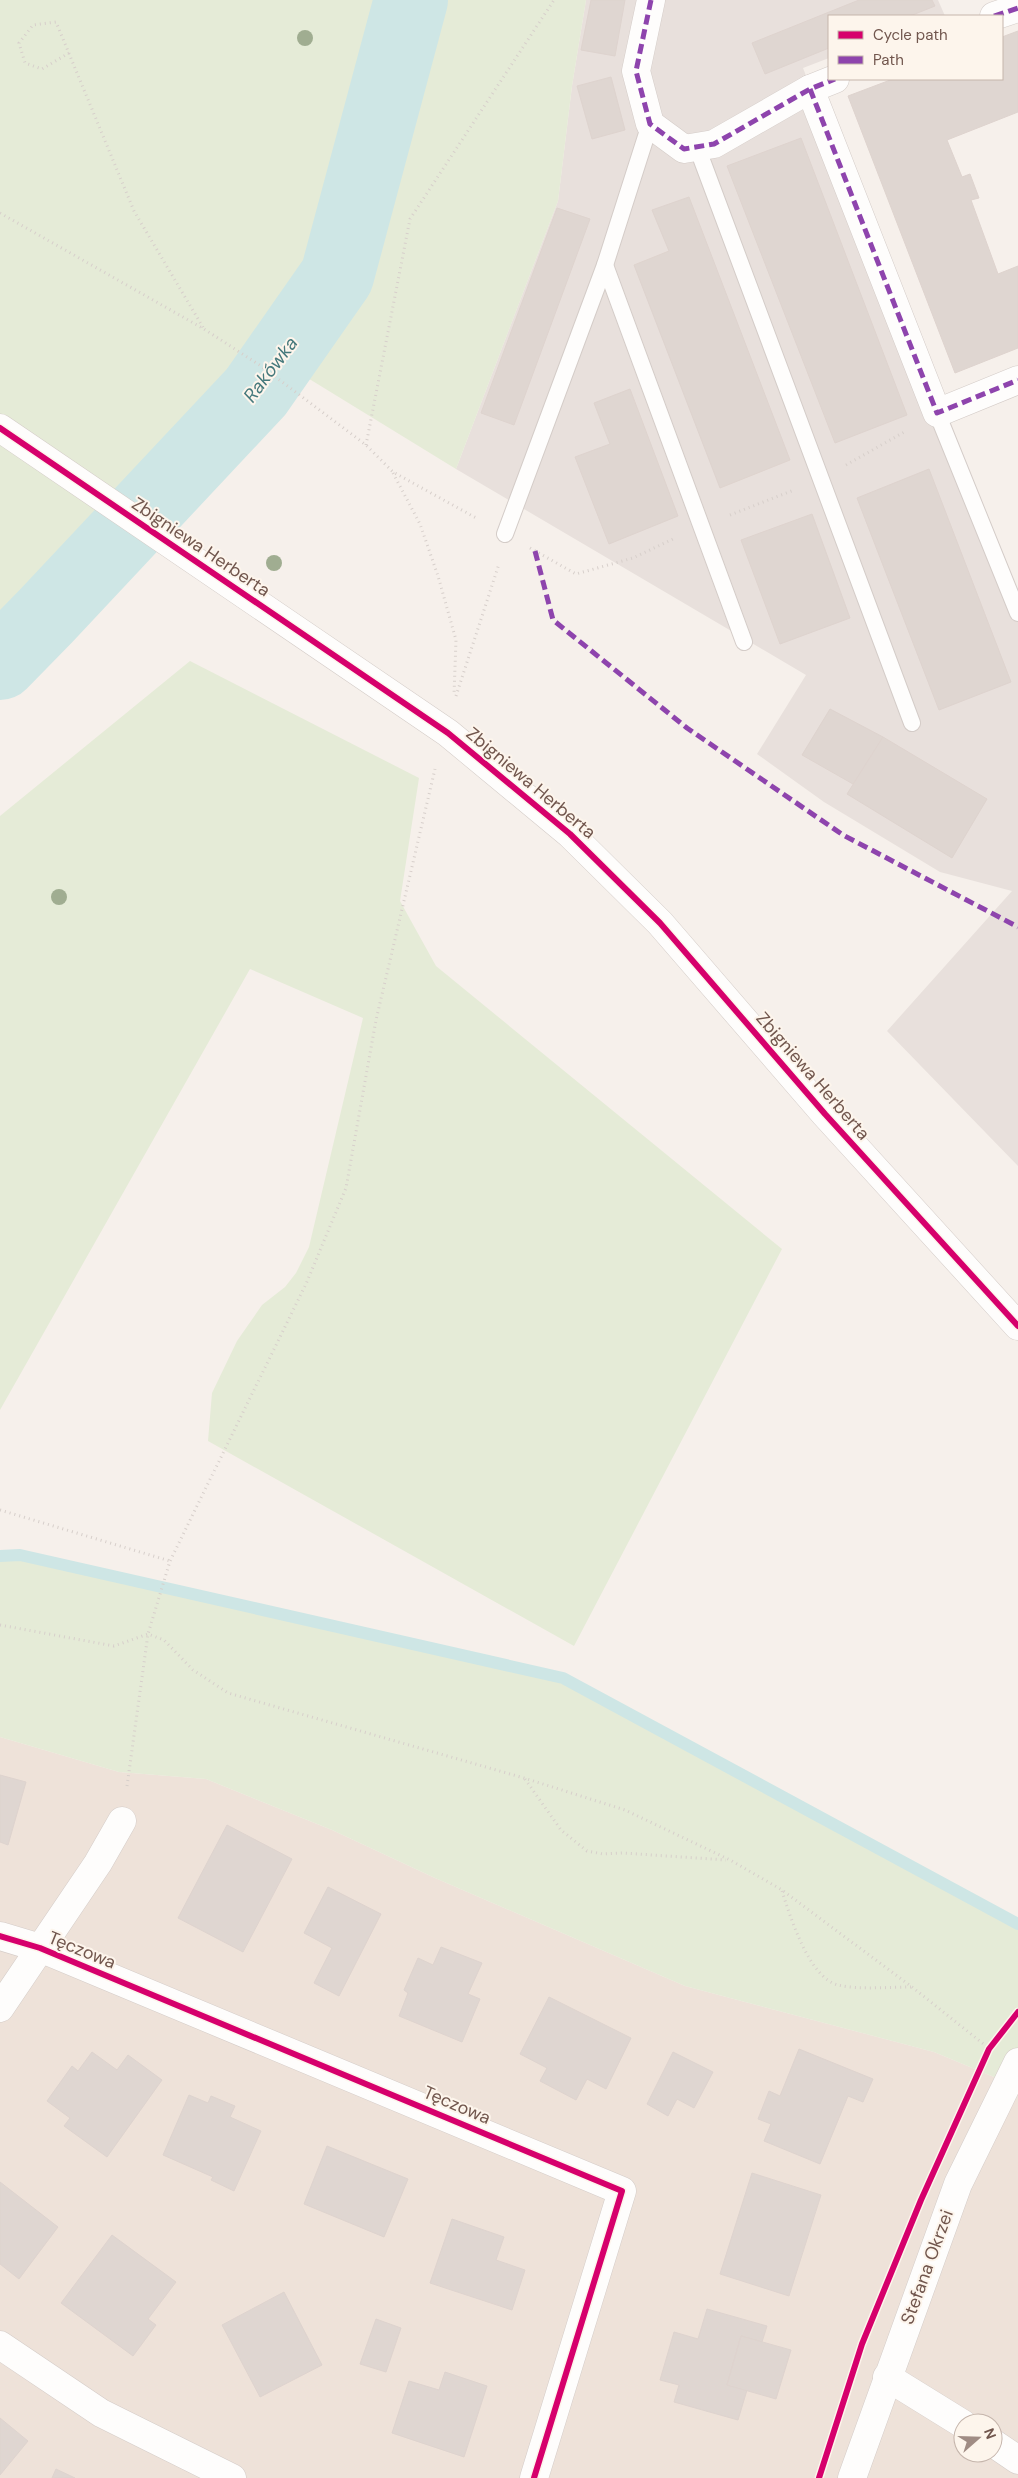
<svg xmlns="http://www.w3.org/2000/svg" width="1018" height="2478" font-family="'DM Sans',sans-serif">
  <rect width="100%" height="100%" fill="#f6f0eb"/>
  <path fill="#eee2d9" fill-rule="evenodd" d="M 0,1737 L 119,1772 L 206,1779 L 332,1830 L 435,1878 L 685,1986 L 934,2052 L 1018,2087 L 1018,2478 L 0,2478 ZM 963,2423 L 993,2423 L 993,2453 L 963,2453 Z"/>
  <polygon fill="#e8e0dc" points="586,0 938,0 945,16 829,16 829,58 803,68 1018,613 1018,1166 887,1031 1012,891 940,872 824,802 757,754 806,675 456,469 558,201 572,86"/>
  <g fill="#e5ebd7">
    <polygon points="0,0 586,0 572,86 558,201 456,469 280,361 256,392 46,616 0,663"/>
    <polygon points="190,661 419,778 400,901 436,966 782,1249 574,1646 208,1441 212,1393 237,1341 262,1305 285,1287 296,1273 309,1247 363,1018 250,969 0,1410 0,816"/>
    <polygon points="20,1555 563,1678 1018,1924 1018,2087 934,2052 685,1986 435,1878 332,1830 206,1779 119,1772 0,1737 0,1556"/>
  </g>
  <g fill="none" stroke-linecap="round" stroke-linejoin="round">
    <polyline stroke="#cee6e5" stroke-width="12" points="0,1556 20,1555 563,1678 1018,1924"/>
    <polyline stroke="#cee6e5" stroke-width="74" points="0,663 46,616 256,392 337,276 411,0"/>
  </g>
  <g fill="#dfd6d1" stroke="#ded3ce">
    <polygon points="591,0 625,0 615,56 581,50"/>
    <polygon points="859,0 932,0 935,6 910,16 829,16 829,48 765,74 752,43"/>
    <polygon points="1018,31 1018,112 947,140 962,177 970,174 979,198 971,200 998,274 1018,266 1018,348 955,373 848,96 893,79 1002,79 1002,37"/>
    <polygon points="611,77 625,130 592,139 577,86"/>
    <polygon points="801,138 907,415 835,443 727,166"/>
    <polygon points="689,197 790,460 720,488 634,265 669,251 652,210"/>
    <polygon points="557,208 590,219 514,425 481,413"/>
    <polygon points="630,389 678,516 609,544 575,457 610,444 594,403"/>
    <polygon points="929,469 1011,682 939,710 857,498"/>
    <polygon points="812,514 850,618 780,644 741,540"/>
    <polygon points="830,709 883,737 853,784 802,755"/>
    <polygon points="883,737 987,799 952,858 847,794"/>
    <polygon points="0,1775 26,1782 8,1845 0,1842"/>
    <polygon points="227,1825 292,1859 243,1952 178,1918"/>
    <polygon points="328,1887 381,1914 339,1996 314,1983 332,1948 304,1933"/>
    <polygon points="441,1947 482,1963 468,1994 480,1999 462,2042 399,2016 408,1993 404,1990 418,1958 433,1965"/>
    <polygon points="549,1997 631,2038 606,2089 587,2079 576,2100 540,2081 547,2068 520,2054"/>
    <polygon points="799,2049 873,2079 863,2102 848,2096 820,2164 764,2141 771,2124 758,2119 769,2091 780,2096"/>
    <polygon points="92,2052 117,2070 128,2055 162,2080 107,2157 64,2126 70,2118 47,2101 72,2066 78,2071"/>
    <polygon points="673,2052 713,2072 694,2108 677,2099 668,2116 647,2104"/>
    <polygon points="189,2095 208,2103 211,2096 235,2106 230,2117 261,2131 234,2191 211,2180 213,2177 163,2155"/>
    <polygon points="327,2146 408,2179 384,2237 304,2204"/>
    <polygon points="752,2173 821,2195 789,2296 720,2274"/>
    <polygon points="0,2182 58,2227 19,2279 0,2264"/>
    <polygon points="452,2219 504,2237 496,2260 525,2270 512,2310 430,2283"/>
    <polygon points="112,2235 176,2282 148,2319 156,2325 133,2356 61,2303"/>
    <polygon points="284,2292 322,2365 260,2397 222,2325"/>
    <polygon points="707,2309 767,2326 762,2342 741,2336 727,2385 747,2390 738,2420 674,2402 679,2385 660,2380 674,2332 698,2339"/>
    <polygon points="376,2319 401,2328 386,2372 360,2364"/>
    <polygon points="741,2336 791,2350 776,2399 727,2385"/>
    <polygon points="445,2372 487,2386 464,2457 392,2433 409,2381 439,2390"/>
    <polygon points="0,2418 28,2441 0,2475"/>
    <polygon points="56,2469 75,2478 52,2478"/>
  </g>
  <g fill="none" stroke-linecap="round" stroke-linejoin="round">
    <defs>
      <g id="service">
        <polyline points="697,147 912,723"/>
        <polyline points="605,265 744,642"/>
        <polyline points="937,413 1018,613"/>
        <polyline points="505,534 605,265 650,124"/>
      </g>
      <g id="minor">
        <polyline points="651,0 636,71 650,124 684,149 714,144 810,89 835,79"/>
        <polyline points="994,16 1018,8"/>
        <polyline points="810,89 937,413 1018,380"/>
        <polyline points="0,428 448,733 570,834 660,923 825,1114 1018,1326"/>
        <polyline points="0,1936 40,1948 622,2191 534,2478"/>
        <polyline points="0,2008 98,1863 122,1821"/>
        <polyline points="0,2345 101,2413 232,2478"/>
        <polyline points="887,2377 963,2424"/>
        <polyline points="993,2443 1018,2460"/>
      </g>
      <polyline id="tertiary" points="852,2478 958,2184 1018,2062"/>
    </defs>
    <use href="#service" stroke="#d4ccc8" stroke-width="18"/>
    <use href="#minor" stroke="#d4ccc8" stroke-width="29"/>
    <use href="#tertiary" stroke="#d4ccc8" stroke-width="29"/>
    <g stroke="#d7cfcb" stroke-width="3" stroke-dasharray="1 4" stroke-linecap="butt">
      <polyline points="69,53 42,69 25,63 19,43 33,25 56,22 134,211 204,329"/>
      <polyline points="0,213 204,329 261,366 366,445 393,472 478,519"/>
      <polyline points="366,445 410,219 554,0"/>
      <polyline points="846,465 906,431"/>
      <polyline points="393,473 420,524 438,576 456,640 454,695"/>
      <polyline points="730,515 794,490"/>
      <polyline points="530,548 576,574 633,558 675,538"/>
      <polyline points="456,696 499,564"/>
      <polyline points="0,1510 170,1561"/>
      <polyline points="0,1625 114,1646 148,1634 164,1640 193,1670 228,1693 524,1778 625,1810 730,1860 782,1890 912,1987 986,2046"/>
      <polyline points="525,1779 561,1830 587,1851 603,1854 623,1853 726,1860"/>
      <polyline points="127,1786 148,1634 170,1561 306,1284 346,1188 376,1020 435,769"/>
      <path d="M 782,1891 C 790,1916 809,1978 838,1985 C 859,1990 889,1987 911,1987"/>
    </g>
    <use href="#service" stroke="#fefdfc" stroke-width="16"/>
    <use href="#minor" stroke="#fefdfc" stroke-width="28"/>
    <use href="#tertiary" stroke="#fefdfc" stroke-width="28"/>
    <g stroke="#8e44ad" stroke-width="5" stroke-dasharray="10 5" stroke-linecap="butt">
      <polyline points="651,0 636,71 650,124 684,149 714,144 810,89 835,79"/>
      <polyline points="994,16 1018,8"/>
      <polyline points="810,89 937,413 1018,380"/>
      <polyline points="535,551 553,620 687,728 843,835 1018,927"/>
    </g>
    <defs>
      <g id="cycleway">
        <polyline points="0,428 448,733 570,834 660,923 825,1114 1018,1326"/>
        <polyline points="0,1936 40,1948 622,2191 534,2478"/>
        <polyline points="819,2478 862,2344 921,2200 989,2049 1018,2012"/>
      </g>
    </defs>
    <use href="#cycleway" stroke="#fdf5ec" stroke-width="9"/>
    <use href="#cycleway" stroke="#d6006c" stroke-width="6"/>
  </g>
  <g fill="#a0ad91">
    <circle cx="305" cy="38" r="8"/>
    <circle cx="274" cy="563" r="8"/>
    <circle cx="59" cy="897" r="8"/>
  </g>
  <g text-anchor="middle" stroke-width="4" stroke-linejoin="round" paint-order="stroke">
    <g font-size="18" fill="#71564d" stroke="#fdf5ec">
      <text transform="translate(201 547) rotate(34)" y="6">Zbigniewa Herberta</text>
      <text transform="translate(531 783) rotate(40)" y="6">Zbigniewa Herberta</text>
      <text transform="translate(813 1076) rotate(49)" y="6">Zbigniewa Herberta</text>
      <text transform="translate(82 1950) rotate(22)" y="6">Tęczowa</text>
      <text transform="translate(457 2105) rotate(23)" y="6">Tęczowa</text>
      <text transform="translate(927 2267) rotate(-70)" y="6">Stefana Okrzei</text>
    </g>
    <g font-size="19" font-style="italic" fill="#46797c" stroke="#fdf5ec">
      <text transform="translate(270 369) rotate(-53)" y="7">Rakówka</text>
    </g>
  </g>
  <rect x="828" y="15" width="175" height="65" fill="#fdf5ec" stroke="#c5b5ac"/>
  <rect x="838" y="31" width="25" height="8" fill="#d6006c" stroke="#c5b5ac"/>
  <text x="873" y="40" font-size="15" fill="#71564d">Cycle path</text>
  <rect x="838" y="56" width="25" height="8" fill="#8e44ad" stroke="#c5b5ac"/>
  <text x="873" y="65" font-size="15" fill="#71564d">Path</text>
  <g transform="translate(978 2438) rotate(70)"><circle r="24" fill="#fdf5ec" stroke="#c5b5ac"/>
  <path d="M0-4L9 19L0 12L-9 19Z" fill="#a08c84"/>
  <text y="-8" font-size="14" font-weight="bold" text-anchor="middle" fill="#71564d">N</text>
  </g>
</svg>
